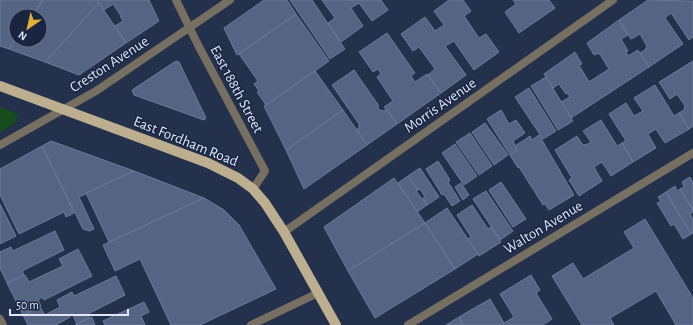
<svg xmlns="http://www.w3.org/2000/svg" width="693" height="325" font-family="'Alegreya Sans',sans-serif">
  <rect width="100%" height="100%" fill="#24314c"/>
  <polygon fill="#174d1c" points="0,107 14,112 18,117 14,124 0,132"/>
  <g fill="#556483" stroke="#6c7b9b">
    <polygon points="0,0 43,0 32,16 16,16 16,38 9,49 0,46"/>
    <polygon points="43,0 97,0 99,3 45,62 9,49 16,38 16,40 40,40 40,16 32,16"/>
    <polygon points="97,0 149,0 159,21 126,43 115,26 123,21 120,16 121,16 113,4 104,10"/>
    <polygon points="264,0 287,0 296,14 237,55 224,28"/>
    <polygon points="290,0 312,0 345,49 330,59"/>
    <polygon points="322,0 381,0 388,10 372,21 359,3 351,8 363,26 341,42 328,23 335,18"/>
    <polygon points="449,0 463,0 471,11 464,16 479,38 486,34 499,52 474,70 454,41 445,46 466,75 441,93 428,75 435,69 419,47 413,51 401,34 425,17 435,31 444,25 434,11"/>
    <polygon points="513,0 549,0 555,8 519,33 505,12 516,4"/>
    <polygon points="648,0 693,1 693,37 689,40 671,13 665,18 683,44 649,67 640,53 645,50 647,46 640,34 631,39 619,20"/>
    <polygon points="99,3 126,43 79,75 45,62"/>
    <polygon points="296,14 329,61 266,105 257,92 259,91 254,84 258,81 239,54"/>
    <polygon points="619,20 628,35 621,39 628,51 626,52 628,56 638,50 649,67 571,118 561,102 570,97 568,93 566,94 559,84 553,88 544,74 575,52 582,64 579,65 589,82 609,69 599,53 594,55 587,43"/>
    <polygon points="387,33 415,73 411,76 415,82 427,74 441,93 397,124 384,107 393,101 377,77 381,74 378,69 373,72 359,52"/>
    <polygon points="176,61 179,62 206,118 204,120 134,95 132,90"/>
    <polygon points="693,61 693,126 689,129 679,113 684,110 685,106 677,94 670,99 659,82"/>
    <polygon points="354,70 379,106 377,107 380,110 384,111 386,109 397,124 367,145 356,130 359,128 359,124 332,85"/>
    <polygon points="315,71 343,110 286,150 264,106"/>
    <polygon points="546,77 573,121 558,130 531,86"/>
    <polygon points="655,85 674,116 679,113 689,129 665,143 656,129 648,134 656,148 633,162 622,143 626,141 609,114 626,103 634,116 643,111 634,98"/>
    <polygon points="529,88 556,131 543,139 515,97"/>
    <polygon points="343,110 367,145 304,189 286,150"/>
    <polygon points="501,110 509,124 516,120 525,133 513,141 517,150 510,155 487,119"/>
    <polygon points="601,120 617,146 622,143 633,162 611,176 602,162 594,167 602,181 579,196 569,180 572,178 555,150 577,136 582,144 586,145 591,142 583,131"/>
    <polygon points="485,123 508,155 494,165 472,132"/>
    <polygon points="470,133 492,166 479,175 456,142"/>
    <polygon points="539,135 574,195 549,210 545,204 543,205 519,167 518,168 510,155 517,150 515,146 530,136 532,140"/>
    <polygon points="51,141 134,171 79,197 94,229 89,231 83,229 42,146"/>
    <polygon points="455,144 477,176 464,185 442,153"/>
    <polygon points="42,146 74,213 66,217 64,212 19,234 0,195 0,169"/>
    <polygon points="438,161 450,180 448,182 460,201 452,206 444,194 442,195 426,169"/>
    <polygon points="420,168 439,197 427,205 423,198 425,197 420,189 418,190 408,176"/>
    <polygon points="134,171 204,198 109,242 86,193"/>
    <polygon points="408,176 418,190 416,191 427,205 417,212 398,183"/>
    <polygon points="690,177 693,182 693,210 680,189 684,187 682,182"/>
    <polygon points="394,178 425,223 348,271 324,227"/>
    <polygon points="501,182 526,219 513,227 489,190"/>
    <polygon points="461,183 469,195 463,200 455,187"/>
    <polygon points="675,186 677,191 680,189 693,210 693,212 690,214 693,219 693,233 691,234 666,192"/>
    <polygon points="486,191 513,231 500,240 473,199"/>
    <polygon points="666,192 691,234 683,239 674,224 671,226 657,203 661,201 658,197"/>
    <polygon points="204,198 224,210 239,225 276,289 200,325 171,325 140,259 115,271 103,245"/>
    <polygon points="0,204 16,236 0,244"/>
    <polygon points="472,205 488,229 491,227 501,242 479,256 468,239 471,237 457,215"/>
    <polygon points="447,208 478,254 455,269 425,223"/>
    <polygon points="645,219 693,298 693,325 676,325 656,291 610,318 614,325 582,325 552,276 573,263 583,279 634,248 624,232"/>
    <polygon points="425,223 455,269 375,318 348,271"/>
    <polygon points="55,231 64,250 22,271 24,275 7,283 0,268 0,252 11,247 13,251"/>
    <polygon points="78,249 92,276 44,300 42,297 38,300 41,306 23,315 7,283 25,275 29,282 63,266 59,259"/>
    <polygon points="531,275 540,290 536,293 552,319 543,325 463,325 459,317 490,299 504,323 514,317 500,294"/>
    <polygon points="116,276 125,295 88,314 90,318 77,324 72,313 69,315 70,317 56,325 28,325 23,315 40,307 45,315 60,307 57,300 72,292 74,296"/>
    <polygon points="144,302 149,312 141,316 145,325 105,325 103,321"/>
    <polygon points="92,317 95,325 75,325 90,318"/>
    <polygon points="459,317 463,325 446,325"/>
  </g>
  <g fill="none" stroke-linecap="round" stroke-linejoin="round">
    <g stroke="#777062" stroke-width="8">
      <polyline points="176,0 198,45 265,171 253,189"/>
      <polyline points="0,145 96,91 230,0"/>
      <polyline points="284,232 613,0"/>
      <polyline points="0,319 3,325"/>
      <polyline points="251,325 318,293"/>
      <polyline points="408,325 693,153"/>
    </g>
    <polyline stroke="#bdae90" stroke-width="10" points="0,86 208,163 238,178 253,189 265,203 284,232 336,325"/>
  </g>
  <g text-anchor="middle" stroke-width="3" stroke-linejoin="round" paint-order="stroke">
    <g font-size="15" fill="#dfe8fa" stroke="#1a2641">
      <text transform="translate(109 64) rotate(-33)" y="5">Creston Avenue</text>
      <text transform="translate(237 89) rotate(62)" y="5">East 188th Street</text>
      <text transform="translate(440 105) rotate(-35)" y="5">Morris Avenue</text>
      <text transform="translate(186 141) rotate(22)" y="5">East Fordham Road</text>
      <text transform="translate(543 227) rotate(-31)" y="5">Walton Avenue</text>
    </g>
  </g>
  <g transform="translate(28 28) rotate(214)"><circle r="19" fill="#1a2641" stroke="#69748b"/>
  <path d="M0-3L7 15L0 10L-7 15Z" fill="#e2af34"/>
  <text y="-6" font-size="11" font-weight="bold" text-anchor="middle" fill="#dfe8fa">N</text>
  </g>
  <path d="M10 309v6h118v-6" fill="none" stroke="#dfe8fa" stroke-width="2"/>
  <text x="16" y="309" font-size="12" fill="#dfe8fa" stroke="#1a2641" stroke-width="3" paint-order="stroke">50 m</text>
</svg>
